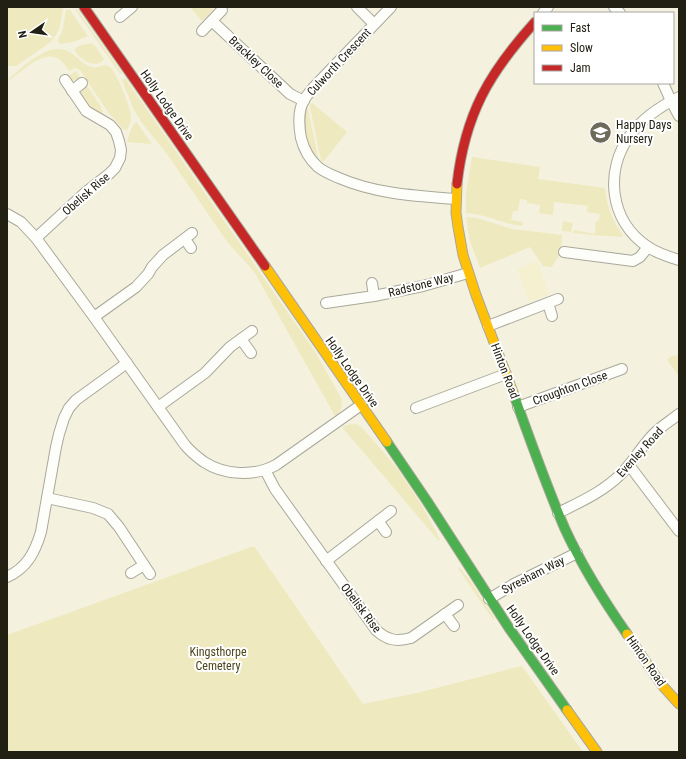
<svg xmlns="http://www.w3.org/2000/svg" width="686" height="759" font-family="'Roboto Condensed',sans-serif">
  <rect width="100%" height="100%" fill="#f4f2df"/>
  <polygon fill="#f4f0d0" points="537,261 549,295 529,302 517,269"/>
  <g fill="#eee9be">
    <path d="M 7,7 L 63,7 C 61,22 60,34 48,44 L 16,66 L 7,66 Z"/>
    <polygon points="190,7 211,7 213,10 202,21"/>
    <polygon points="76,8 122,73 120,74 75,9"/>
    <polygon points="66,10 70,10 87,35 86,35 88,36 73,42 59,44 58,40 63,29"/>
    <path d="M 92,43 L 92,46 L 93,43 L 104,59 C 97,71 76,58 75,49 L 78,46 Z"/>
    <path d="M 55,49 C 75,48 77,63 92,67 C 97,68 101,66 105,65 C 108,66 108,66 111,68 C 117,74 132,110 131,118 C 131,122 129,126 127,130 L 124,130 L 108,112 L 80,70 L 75,68 L 69,71 C 66,66 63,62 59,59 C 55,57 51,56 47,57 C 35,58 17,75 7,82 C 15,71 42,50 55,49 Z"/>
    <path d="M 76,71 L 81,79 C 75,82 72,81 67,77 Z"/>
    <path d="M 125,78 L 316,353 L 341,398 C 343,405 341,412 335,416 L 256,275 L 249,266 L 228,243 L 167,154 L 142,123 L 133,108 L 122,80 Z"/>
    <polygon points="87,86 100,105 104,116 88,107 80,94 84,88"/>
    <polygon points="312,103 347,132 323,162 321,160 310,107 310,105"/>
    <path d="M 307,105 L 319,162 C 304,147 301,124 307,105 Z"/>
    <path d="M 136,122 L 137,123 L 152,144 L 127,142 C 129,136 131,126 136,122 Z"/>
    <path d="M 472,157 L 540,167 L 538,179 L 605,188 C 607,206 612,221 623,235 L 622,237 L 594,235 L 573,233 L 574,230 L 595,234 L 596,221 L 599,221 L 600,214 L 587,212 L 588,206 L 554,202 L 553,215 L 539,213 L 540,205 L 527,203 L 527,200 L 520,199 L 518,211 L 513,211 L 511,220 L 523,222 L 522,226 C 503,224 486,214 466,213 L 466,193 Z"/>
    <polygon points="466,217 477,218 512,229 562,235 561,252 552,267 543,266 530,247 480,268 470,241"/>
    <polygon points="563,221 573,223 571,232 562,231"/>
    <polygon points="679,355 679,376 667,360 672,356"/>
    <polygon points="355,424 358,425 364,430 397,468 423,507 440,540 439,541 342,427 347,425"/>
    <polygon points="254,546 363,704 417,693 522,666 583,752 7,752 7,635"/>
    <polygon points="459,567 469,579 495,619 494,620 487,611 458,568"/>
  </g>
  <g fill="none" stroke-linecap="round" stroke-linejoin="round">
    <defs>
      <g id="street">
        <polyline points="357,7 374,24"/>
        <path d="M 391,7 L 313,88 C 310,92 307,95 304,100 C 298,110 299,127 301,138 C 304,150 309,159 318,167 C 324,172 332,175 339,178 C 376,194 416,196 456,199"/>
        <polyline points="614,7 620,13"/>
        <polyline points="543,13 548,7"/>
        <polyline points="120,17 132,7"/>
        <polyline points="212,21 290,94 304,101"/>
        <polyline points="202,31 222,10"/>
        <polyline points="663,83 671,101 679,116"/>
        <polyline points="72,91 82,83"/>
        <path d="M 679,97 C 661,106 643,118 631,134 C 604,170 609,221 648,247 C 657,253 669,257 679,260"/>
        <path d="M 7,214 L 21,222 L 36,238 L 94,317 L 185,445 C 191,452 197,457 204,462 C 224,475 254,477 276,465 L 361,405"/>
        <polyline points="36,238 86,192 109,174 115,168 120,158 121,150 119,141 116,132 110,125 86,111 65,80"/>
        <polyline points="185,239 191,248"/>
        <polyline points="564,252 633,261 640,257 648,247"/>
        <polyline points="372,283 374,296"/>
        <polyline points="326,303 374,296 423,286 468,273"/>
        <polyline points="548,303 552,316"/>
        <polyline points="94,317 136,287 148,274 152,267 163,255 192,233"/>
        <polyline points="488,326 558,299"/>
        <polyline points="241,339 251,353"/>
        <polyline points="158,407 205,373 230,347 252,331"/>
        <polyline points="518,407 622,369"/>
        <polyline points="416,408 506,374"/>
        <polyline points="629,465 679,531"/>
        <path d="M 265,470 L 275,489 L 376,630 C 387,640 396,642 411,638 L 458,605"/>
        <polyline points="47,498 93,508 108,514 119,527 150,574"/>
        <path d="M 558,513 C 580,502 603,492 621,474 C 632,463 640,449 650,438 C 658,428 669,422 679,414"/>
        <polyline points="378,521 386,532"/>
        <polyline points="326,561 391,511"/>
        <polyline points="131,573 144,565"/>
        <path d="M 7,577 C 27,568 35,552 41,532 L 56,447 L 59,434 L 64,418 L 69,408 L 76,400 L 127,363"/>
        <polyline points="489,599 514,584 577,553"/>
        <polyline points="445,614 454,626"/>
      </g>
      <g id="fast">
        <path d="M 514,395 C 530,440 546,485 565,529 C 582,566 604,601 627,634"/>
        <polyline points="387,442 427,501 509,628 567,710"/>
      </g>
      <g id="slow">
        <polyline points="457,184 456,213 458,227 463,255 476,295 514,395"/>
        <polyline points="265,266 387,442"/>
        <polyline points="627,634 661,684 679,704"/>
        <polyline points="567,710 597,752"/>
      </g>
      <g id="jam">
        <polyline points="84,7 265,266"/>
        <path d="M 457,184 C 465,114 489,73 535,22"/>
      </g>
    </defs>
    <use href="#street" stroke="#aaa899" stroke-width="12"/>
    <use href="#fast" stroke="#aaa899" stroke-width="11"/>
    <use href="#slow" stroke="#aaa899" stroke-width="11"/>
    <use href="#jam" stroke="#aaa899" stroke-width="11"/>
    <use href="#street" stroke="#fdfdfa" stroke-width="10"/>
    <use href="#fast" stroke="#4caf50" stroke-width="9"/>
    <use href="#slow" stroke="#ffc107" stroke-width="9"/>
    <use href="#jam" stroke="#c62828" stroke-width="9"/>
  </g>
  <defs>
    <symbol id="school-disc" viewBox="-11 -11 22 22"><circle r="9.5" fill="#6c6a5a" stroke="#fff"/><path d="M0-5L7-2L0 1L-7-2ZM-4 1L0 2.5L4 1V4Q0 6-4 4Z" fill="#fff"/></symbol>
  </defs>
  <g fill-rule="evenodd">
    <use href="#school-disc" x="588" y="120" width="25" height="25"/>
  </g>
  <g text-anchor="middle" stroke-width="4" stroke-linejoin="round" paint-order="stroke">
    <g font-size="12" fill="#222013" stroke="#fff">
      <text transform="translate(256 62) rotate(43)" y="4">Brackley Close</text>
      <text transform="translate(339 62) rotate(-47)" y="4">Culworth Crescent</text>
      <text transform="translate(167 105) rotate(55)" y="4">Holly Lodge Drive</text>
      <text transform="translate(86 194) rotate(-41)" y="4">Obelisk Rise</text>
      <text transform="translate(421 285) rotate(-14)" y="4">Radstone Way</text>
      <text transform="translate(505 371) rotate(69)" y="4">Hinton Road</text>
      <text transform="translate(352 372) rotate(55)" y="4">Holly Lodge Drive</text>
      <text transform="translate(570 388) rotate(-20)" y="4">Croughton Close</text>
      <text transform="translate(640 452) rotate(-48)" y="4">Evenley Road</text>
      <text transform="translate(533 575) rotate(-27)" y="4">Syresham Way</text>
      <text transform="translate(361 608) rotate(53)" y="4">Obelisk Rise</text>
      <text transform="translate(533 640) rotate(55)" y="4">Holly Lodge Drive</text>
      <text transform="translate(646 661) rotate(55)" y="4">Hinton Road</text>
    </g>
    <g font-size="12" fill="#222013" stroke="#fff" text-anchor="start">
      <text x="616" y="129">Happy Days<tspan x="616" dy="14">Nursery</tspan></text>
    </g>
    <g font-size="12" fill="#4c461a" stroke="#fff">
      <text x="218" y="656">Kingsthorpe<tspan x="218" dy="14">Cemetery</tspan></text>
    </g>
  </g>
  <rect width="686" height="759" fill="none" stroke="#222013" stroke-width="16"/>
  <rect x="534" y="12" width="140" height="72" fill="#ffffff" stroke="#a7a6a1"/>
  <rect x="542" y="25" width="20" height="6" fill="#4caf50" stroke="#a7a6a1"/>
  <text x="570" y="32" font-size="12" fill="#222013">Fast</text>
  <rect x="542" y="45" width="20" height="6" fill="#ffc107" stroke="#a7a6a1"/>
  <text x="570" y="52" font-size="12" fill="#222013">Slow</text>
  <rect x="542" y="65" width="20" height="6" fill="#c62828" stroke="#a7a6a1"/>
  <text x="570" y="72" font-size="12" fill="#222013">Jam</text>
  <g transform="translate(32 32) rotate(257)" stroke="#ffffff" stroke-width="3" paint-order="stroke">
  <path d="M0-3L7 15L0 10L-7 15Z" fill="#222013"/>
  <text y="-6" font-size="11" font-weight="bold" text-anchor="middle" fill="#222013">N</text>
  </g>
</svg>
